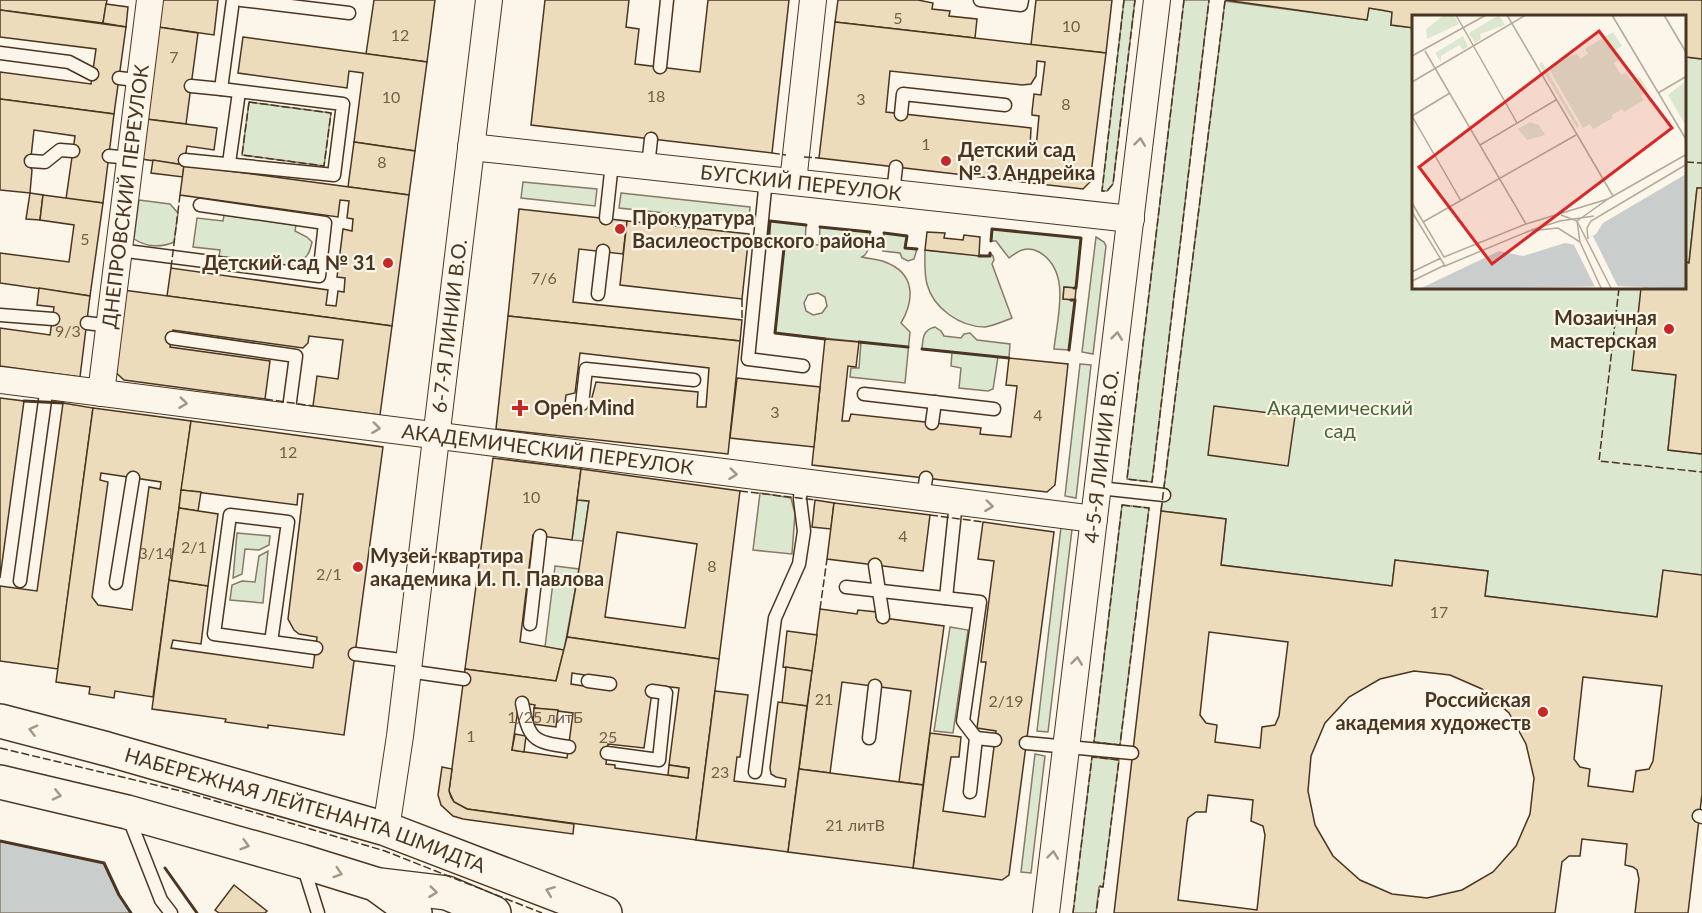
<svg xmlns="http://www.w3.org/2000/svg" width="1702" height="913" font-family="Lato,sans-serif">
  <rect width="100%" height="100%" fill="#fbf6e9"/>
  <g fill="#dce7d0" stroke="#887966" stroke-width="1.5" fill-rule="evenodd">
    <polygon points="1124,0 1135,0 1113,184 1107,191 1102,191"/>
    <polygon points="1184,0 1209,0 1152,482 1127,479"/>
    <polygon points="1225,1 1367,20 1369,8 1392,12 1391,25 1414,28 1414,288 1641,288 1676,375 1668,450 1702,454 1702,575 1663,571 1657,617 1485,596 1488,571 1395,560 1392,586 1221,565 1226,519 1161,511"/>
    <polygon points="1686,57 1702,59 1702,188 1697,188 1689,263 1686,262"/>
    <polygon points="249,102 331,113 324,166 242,155"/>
    <polygon points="523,182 597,189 595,206 521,198"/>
    <polygon points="621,193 750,207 749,222 619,208"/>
    <path d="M 139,200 L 170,204 L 178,213 L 174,242 C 161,248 146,247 134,239 Z"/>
    <path d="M 224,215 L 296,225 L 295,231 L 307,237 L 312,242 C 309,256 306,261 291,261 L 290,267 L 219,257 L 220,250 L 193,247 L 197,218 L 223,221 Z"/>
    <path d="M 770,221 L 806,225 L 805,244 L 819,245 L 820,227 L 870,232 C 869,242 870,253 862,257 C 869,259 877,259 885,262 C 915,273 915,299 901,323 L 910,332 L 905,383 L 850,377 L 851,368 L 859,368 L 861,342 L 775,333 L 784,248 L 768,246 ZM 818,293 L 825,297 L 827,306 L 822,313 L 813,315 L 806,311 L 804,303 L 808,295 Z"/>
    <path d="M 992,229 L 1081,238 L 1076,288 L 1064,287 L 1063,299 L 1075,300 L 1069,350 L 1054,349 C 1057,318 1072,271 1039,252 C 1027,245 1018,251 1009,258 L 996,241 L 991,241 Z"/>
    <polygon points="884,233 907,236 905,248 917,249 914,259 908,261 902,258 900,253 883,251"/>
    <polygon points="1096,237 1104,242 1106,246 1093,354 1082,352"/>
    <path d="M 925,250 L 989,256 L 990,253 L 993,256 L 994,260 L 992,264 L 1012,318 C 1004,321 993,326 985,327 C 960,327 933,308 927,284 C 924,273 925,262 925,250 Z"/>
    <path d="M 935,327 L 941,331 L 944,336 L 961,338 L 964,334 L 970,333 L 977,340 L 1010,344 L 1009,358 L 998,357 L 993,389 L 988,391 L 959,388 L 961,368 L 951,366 L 952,352 L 922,349 C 923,337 923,330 935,327 Z"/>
    <polygon points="1080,364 1091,365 1076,498 1065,496"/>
    <polygon points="760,493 791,498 795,514 792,554 753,550"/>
    <polygon points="577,500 589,501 583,541 572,540"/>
    <polygon points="1122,505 1149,508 1120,745 1094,742"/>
    <polygon points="1061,527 1072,529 1048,732 1037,731"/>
    <polygon points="237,533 270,536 269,545 259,550 245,549 242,574 233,578"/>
    <polygon points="268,551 263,603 230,600 232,585 242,581 255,582 259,556"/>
    <polygon points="555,566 579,569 564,650 545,647"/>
    <polygon points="950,627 968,630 953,733 934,731"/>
    <polygon points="1035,754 1045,756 1031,873 1021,872"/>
    <polygon points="1092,757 1119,760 1103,887 1099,887 1096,913 1073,913"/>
  </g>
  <polygon fill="#c9cecd" stroke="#887966" stroke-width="1.5" points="0,841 104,863 119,895 131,913 0,913"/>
  <g fill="#ecdcbc" stroke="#4a3520" stroke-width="1.5" fill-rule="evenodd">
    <polygon points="0,0 107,0 103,23 0,10"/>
    <polygon points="162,0 218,0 214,35 158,27"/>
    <polygon points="374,0 435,0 427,62 366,54"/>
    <polygon points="545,0 629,0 626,27 639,29 635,64 700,72 708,0 789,0 772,153 531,125"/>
    <polygon points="838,0 918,0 933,3 932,9 950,11 949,16 977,19 975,38 835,22"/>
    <polygon points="1036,0 1112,0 1106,53 1031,45"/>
    <polygon points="1225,0 1702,0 1702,59 1686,57 1686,16 1414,16 1414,28 1391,25 1392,12 1381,10 1369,8 1367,20"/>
    <polygon points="106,4 128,7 126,27 103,23"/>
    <polygon points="0,10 126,27 114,114 0,99 0,72 91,84 96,49 0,37"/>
    <path d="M 835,22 L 1106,53 L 1090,182 L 1083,189 L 819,158 ZM 1037,61 L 1045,62 L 1041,95 L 1034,94 L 1032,112 L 1032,115 L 1039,116 L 1036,148 L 1030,148 L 1031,128 L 886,112 L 890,71 L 1022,85 L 1031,84 L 1036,76 Z"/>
    <polygon points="158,27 198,33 186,124 146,119"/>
    <polygon points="243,37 427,62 415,151 354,142 363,73 349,71 347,88 238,73"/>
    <polygon points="0,99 114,114 103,203 66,199 75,136 34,130 30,166 32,170 30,193 0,190"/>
    <polygon points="146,119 217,128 214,150 187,146 184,165 141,159"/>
    <polygon points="354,142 415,151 409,195 348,187"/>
    <polygon points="153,160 184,165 183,177 151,173"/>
    <polygon points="184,165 409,195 392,326 167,296 171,268 328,290 326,305 336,306 338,291 344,292 345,278 337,277 343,229 352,231 353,219 347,218 349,201 340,200 338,217 180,195"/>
    <polygon points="1697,188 1702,188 1702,454 1668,450 1676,375 1632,370 1641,288 1686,288 1686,262 1689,263"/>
    <polygon points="30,193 43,195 40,220 26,219"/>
    <polygon points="43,195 103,203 90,296 0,283 0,253 69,262 74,225 40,220"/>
    <polygon points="519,209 627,221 623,254 579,249 573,302 742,320 740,341 508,316"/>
    <polygon points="627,221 749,234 742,299 620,285"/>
    <polygon points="927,232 945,233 944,238 963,240 964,235 980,237 979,256 925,250"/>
    <polygon points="1064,287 1076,288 1075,300 1063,299"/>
    <polygon points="39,288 90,296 80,377 0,366 0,328 50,335 54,307 37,305"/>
    <polygon points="123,290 392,326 380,415 313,406 317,376 338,379 343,340 309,336 308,343 303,348 173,330 170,347 270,361 265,399 124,380 112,369"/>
    <path d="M 508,316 L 740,341 L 728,454 L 496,429 ZM 580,353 L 709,368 L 706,407 L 697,407 L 698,392 L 596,382 L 590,405 L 565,403 L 566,395 L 575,393 Z"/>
    <polygon points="825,339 859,342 856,367 848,366 842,421 849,421 851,414 981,428 980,434 1011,437 1017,386 1006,385 1009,358 1068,364 1055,485 1047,492 812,465"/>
    <polygon points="737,378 820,387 814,447 730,438"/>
    <polygon points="0,398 24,401 0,578"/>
    <polygon points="63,403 93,408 58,669 0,661 0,586 37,591"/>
    <polygon points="1214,406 1295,416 1288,466 1208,455"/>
    <path d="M 93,408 L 191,421 L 153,697 L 115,691 L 114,698 L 89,694 L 90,687 L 56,682 ZM 101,473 L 161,482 L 160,489 L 149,487 L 132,610 L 98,605 L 92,597 L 108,482 L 100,480 Z"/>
    <polygon points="191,421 383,447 344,735 268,725 268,728 225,722 226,719 152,709 169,580 208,586 201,644 173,640 171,648 313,668 317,637 299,634 294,630 288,619 303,494 298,494 297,505 181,490"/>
    <polygon points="493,458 581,469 572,540 533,535 520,642 564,650 556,681 465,669"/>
    <path d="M 581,469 L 740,491 L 719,659 L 567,637 L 579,569 L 589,501 L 577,500 ZM 617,532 L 697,544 L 685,628 L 605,617 Z"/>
    <polygon points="181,490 201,492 198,511 179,508"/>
    <polygon points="815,500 834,503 831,529 812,527"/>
    <polygon points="834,503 930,515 923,571 827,559"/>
    <polygon points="179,508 218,514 208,586 169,580"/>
    <path d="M 1161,511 L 1226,519 L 1221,565 L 1392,586 L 1395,560 L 1488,571 L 1485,596 L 1657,617 L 1663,570 L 1702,575 L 1702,794 L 1688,913 L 1635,913 L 1639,879 L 1637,870 L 1633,867 L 1625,865 L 1627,844 L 1582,839 L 1580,856 L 1569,856 L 1562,862 L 1555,913 L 1114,913 ZM 1209,632 L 1288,642 L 1279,716 L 1275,725 L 1262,727 L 1260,748 L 1215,742 L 1217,725 L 1206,723 L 1200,715 ZM 1414,671 L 1450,675 L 1482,689 L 1509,713 L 1526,744 L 1534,778 L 1530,814 L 1516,846 L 1493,872 L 1462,890 L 1427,898 L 1392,894 L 1360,880 L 1333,856 L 1315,825 L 1308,791 L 1311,756 L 1325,723 L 1349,697 L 1380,679 ZM 1583,677 L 1662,686 L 1653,761 L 1649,769 L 1636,771 L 1633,792 L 1588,786 L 1590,769 L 1580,767 L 1574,759 ZM 1208,795 L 1253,800 L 1251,821 L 1263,826 L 1265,835 L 1257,910 L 1178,900 L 1187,822 L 1188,818 L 1196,812 L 1206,812 Z"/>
    <polygon points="983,522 1054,532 1009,875 1002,880 913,868 930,733 961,737 959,757 951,757 943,811 985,817 996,731 977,728 986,662 981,662 994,561 978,559"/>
    <polygon points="820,609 857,614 858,610 877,612 876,617 944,626 923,785 899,782 911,691 842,682 830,773 799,769"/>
    <polygon points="787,631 817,635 812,671 783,667"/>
    <path d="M 567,637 L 719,659 L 696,840 L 467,809 L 454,802 L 449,791 L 465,669 L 556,681 ZM 572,673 L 611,679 L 609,690 L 571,684 ZM 653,685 L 679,688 L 669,765 L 689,768 L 688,778 L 615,768 L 615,765 L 606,764 L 608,744 L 644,748 ZM 519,702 L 535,705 L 534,708 L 573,713 L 567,758 L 512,750 Z"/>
    <polygon points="786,667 812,671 807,706 782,703"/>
    <polygon points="715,691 748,695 740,757 737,757 734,781 785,787 786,779 776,777 771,774 770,768 778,702 807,706 788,852 696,840"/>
    <polygon points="534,708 558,710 556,727 533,724"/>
    <polygon points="515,734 526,736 524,752 512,750"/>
    <polygon points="669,765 689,768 688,778 668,775"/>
    <polygon points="442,767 452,769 449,791 451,797 454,802 467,809 574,824 573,834 463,819 453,816 441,805 438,795"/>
    <polygon points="799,769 923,785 913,868 788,852"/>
    <polygon points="234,885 267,911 265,913 219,913 215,910"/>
  </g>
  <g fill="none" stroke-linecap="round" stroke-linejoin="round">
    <defs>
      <g id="service">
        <polyline points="241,0 349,13"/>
        <polyline points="980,0 1021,5 1022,0"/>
        <polyline points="0,53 69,62 92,74"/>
        <polyline points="660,67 667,0"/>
        <polyline points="119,78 144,81"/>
        <polyline points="191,86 221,89 233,0"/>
        <polyline points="901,114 903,94 1005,105"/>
        <polyline points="109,156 131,158"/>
        <polyline points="185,160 334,175 343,104 221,89"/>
        <polyline points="31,161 45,162 60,150 73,151"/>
        <polyline points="229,163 239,92"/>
        <polyline points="648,166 651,139"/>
        <polyline points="766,179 748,359 803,366"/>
        <polyline points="893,193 896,167"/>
        <polyline points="606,218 612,163"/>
        <polyline points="119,250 319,276 325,223 200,205"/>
        <polyline points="598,294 603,251"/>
        <polyline points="0,315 53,319"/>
        <polyline points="87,323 110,326"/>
        <polyline points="172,338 296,356 288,416"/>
        <polyline points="864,394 994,409"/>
        <polyline points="582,404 586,369 694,380"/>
        <polyline points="932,423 935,402"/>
        <polyline points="1099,488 1164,495"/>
        <polyline points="923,498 926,478"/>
        <polyline points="875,565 883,617"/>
        <polyline points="20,581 47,386"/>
        <polyline points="116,583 133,478"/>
        <polyline points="846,587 980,602 963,721 976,738 970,792"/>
        <polyline points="946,598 956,502"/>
        <polyline points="530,624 540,536"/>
        <polyline points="271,642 288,522 230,515 214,634 316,648"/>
        <polyline points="355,654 409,661"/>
        <polyline points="408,671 464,679"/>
        <polyline points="588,681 610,684"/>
        <path d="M 522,703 C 529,739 532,742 569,747"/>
        <polyline points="869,738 875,686"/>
        <polyline points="976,738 995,740"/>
        <polyline points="1026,743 1132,753"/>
        <polyline points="607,753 659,760 666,693 652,691"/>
        <polyline points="755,772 775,618 799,564 804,531 800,499 801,483"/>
        <polyline points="128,816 161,900 171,913"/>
        <polyline points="1699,816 1702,817"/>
        <polyline points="303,865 318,913"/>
      </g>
      <g id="minor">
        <path id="s1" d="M 471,147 L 1131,219"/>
        <polyline points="793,182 813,0"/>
        <path id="s2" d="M 0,380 L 1094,519"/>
        <path id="s3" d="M 101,393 L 150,0"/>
        <path id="s4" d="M 386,829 L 400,736 L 489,0"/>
        <path id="s5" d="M 1046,913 L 1157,0"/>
      </g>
      <g id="secondary">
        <path id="s6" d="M 0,721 L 107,749 L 386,829 L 605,913"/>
        <polyline points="0,782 127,812 301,861 375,884 415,913"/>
        <polyline points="380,885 447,893 494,913"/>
      </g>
    </defs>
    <use href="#service" stroke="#4a3520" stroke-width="15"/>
    <use href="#minor" stroke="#4a3520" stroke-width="28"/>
    <use href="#secondary" stroke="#4a3520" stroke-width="36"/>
    <use href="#service" stroke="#fbf6e9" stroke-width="12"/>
    <use href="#minor" stroke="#fbf6e9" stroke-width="26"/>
    <use href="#secondary" stroke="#fbf6e9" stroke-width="33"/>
    <g stroke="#4a3520" stroke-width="1.5" stroke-dasharray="8 3" stroke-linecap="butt">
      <polyline points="1124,0 1102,191 1107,191 1113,184 1135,0"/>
      <polyline points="1184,0 1127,479 1152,482 1209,0"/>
      <polygon points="249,102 331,113 324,166 242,155"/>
      <polyline points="772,153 786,155"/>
      <polyline points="804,157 819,158"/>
      <polyline points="1686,162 1702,163"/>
      <polyline points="171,268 180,195"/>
      <polyline points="1619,288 1599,461 1702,472"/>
      <polyline points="742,299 742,320"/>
      <polyline points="265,399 313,406"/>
      <polyline points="740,491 815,500"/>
      <polygon points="1122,505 1149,508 1120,745 1094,742"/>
      <polyline points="1161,511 1225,1"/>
      <polyline points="930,515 983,522"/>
      <polyline points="820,609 827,559"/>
      <polyline points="0,748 185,792 385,851 542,913"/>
      <polyline points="1073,913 1092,757 1119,760 1103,887 1100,886 1096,913"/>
    </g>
    <g stroke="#4a3520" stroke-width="3">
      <polyline points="806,225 770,221 768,246 784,248 775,333 825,339"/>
      <polyline points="820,227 870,232"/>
      <polyline points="884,233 907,236 905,248 917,249"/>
      <polyline points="991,241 992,229 1081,238 1076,288 1074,288"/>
      <polyline points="979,256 990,256 990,253"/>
      <polyline points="859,342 908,347"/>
      <polyline points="922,349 1009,358"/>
      <polyline points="1069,350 1075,300 1071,300"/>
      <polyline points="24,401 63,403"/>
      <polyline points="0,841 104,863 119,895 131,913"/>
      <polyline points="165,868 197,913"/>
    </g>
  </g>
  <defs><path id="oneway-chevron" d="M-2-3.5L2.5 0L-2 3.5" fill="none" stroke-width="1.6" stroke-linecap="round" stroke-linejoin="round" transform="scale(1.5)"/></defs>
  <g stroke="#a29684">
    <use href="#oneway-chevron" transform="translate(1140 142) rotate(-83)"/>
    <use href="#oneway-chevron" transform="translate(1117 336) rotate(-83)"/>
    <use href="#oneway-chevron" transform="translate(183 403) rotate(7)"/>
    <use href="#oneway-chevron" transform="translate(376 428) rotate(7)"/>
    <use href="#oneway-chevron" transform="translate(733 474) rotate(7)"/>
    <use href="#oneway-chevron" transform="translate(989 506) rotate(7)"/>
    <use href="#oneway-chevron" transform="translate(1077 661) rotate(-83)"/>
    <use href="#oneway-chevron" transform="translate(33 730) rotate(-166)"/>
    <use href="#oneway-chevron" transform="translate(57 795) rotate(13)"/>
    <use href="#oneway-chevron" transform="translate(245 845) rotate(16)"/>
    <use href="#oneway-chevron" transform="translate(1053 855) rotate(-83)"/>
    <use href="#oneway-chevron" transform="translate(338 873) rotate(18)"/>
    <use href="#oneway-chevron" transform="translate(550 891) rotate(-159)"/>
    <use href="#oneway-chevron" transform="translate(433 892) rotate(7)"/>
  </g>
  <g fill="#c62828" stroke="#fbf6e9" stroke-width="2">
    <circle cx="946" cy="161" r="6"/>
    <circle cx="620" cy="229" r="6"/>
    <circle cx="388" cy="263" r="6"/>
    <circle cx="1669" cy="329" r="6"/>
    <path d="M517 399h6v6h6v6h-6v6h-6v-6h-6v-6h6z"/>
    <circle cx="358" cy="567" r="6"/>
    <circle cx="1543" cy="712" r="6"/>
  </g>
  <g text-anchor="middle" stroke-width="4.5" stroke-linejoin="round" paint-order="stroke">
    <g font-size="16" fill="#725f47">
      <text x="898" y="24">5</text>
      <text x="1071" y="32">10</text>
      <text x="400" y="41">12</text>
      <text x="174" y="63">7</text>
      <text x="656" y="102">18</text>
      <text x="391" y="103">10</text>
      <text x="861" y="105">3</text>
      <text x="1066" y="110">8</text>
      <text x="926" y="150">1</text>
      <text x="382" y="168">8</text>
      <text x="85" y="245">5</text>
      <text x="544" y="284">7/6</text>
      <text x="68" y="337">9/3</text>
      <text x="775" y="418">3</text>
      <text x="1038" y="421">4</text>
      <text x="288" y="458">12</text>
      <text x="531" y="503">10</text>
      <text x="903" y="542">4</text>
      <text x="194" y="553">2/1</text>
      <text x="156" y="559">3/14</text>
      <text x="712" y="572">8</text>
      <text x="329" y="580">2/1</text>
      <text x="1439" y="618">17</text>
      <text x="824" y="705">21</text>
      <text x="1006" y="707">2/19</text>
      <text x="545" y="723">1/25 литБ</text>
      <text x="471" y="742">1</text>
      <text x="608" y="743">25</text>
      <text x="720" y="778">23</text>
      <text x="855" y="831">21 литВ</text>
    </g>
    <g font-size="20" font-weight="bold" fill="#4a3520" stroke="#fbf6e9" text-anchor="start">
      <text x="958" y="157">Детский сад<tspan x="958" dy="23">№ 3 Андрейка</tspan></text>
      <text x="632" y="225">Прокуратура<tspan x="632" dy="23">Василеостровского района</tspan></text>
      <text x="376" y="270" text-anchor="end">Детский сад № 31</text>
      <text x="1657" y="325" text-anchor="end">Мозаичная<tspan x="1657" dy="23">мастерская</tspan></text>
      <text x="534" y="415">Open Mind</text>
      <text x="370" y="563">Музей-квартира<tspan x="370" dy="23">академика И. П. Павлова</tspan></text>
      <text x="1531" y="707" text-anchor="end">Российская<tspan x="1531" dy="23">академия художеств</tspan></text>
    </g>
    <g font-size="20" fill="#4a3520" stroke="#fbf6e9">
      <text dy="7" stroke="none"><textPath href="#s1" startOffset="332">БУГСКИЙ ПЕРЕУЛОК</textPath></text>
      <text dy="7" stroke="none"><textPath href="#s3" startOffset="198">ДНЕПРОВСКИЙ ПЕРЕУЛОК</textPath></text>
      <text dy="7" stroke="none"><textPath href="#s4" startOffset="507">6-7-Я ЛИНИИ В.О.</textPath></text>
      <text dy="7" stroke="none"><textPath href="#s2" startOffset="552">АКАДЕМИЧЕСКИЙ ПЕРЕУЛОК</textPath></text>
      <text dy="7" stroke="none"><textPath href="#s5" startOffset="460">4-5-Я ЛИНИИ В.О.</textPath></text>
      <text dy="7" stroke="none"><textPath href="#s6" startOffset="318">НАБЕРЕЖНАЯ ЛЕЙТЕНАНТА ШМИДТА</textPath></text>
    </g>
    <g font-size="20" fill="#436837" stroke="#fbf6e9">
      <text x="1340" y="415">Академический<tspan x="1340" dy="23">сад</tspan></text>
    </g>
  </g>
  <g transform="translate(1412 15)">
    <rect width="274" height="274" fill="#fbf6e9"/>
    <path d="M 32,0 L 42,0 L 47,9 L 15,24 L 14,14 ZM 87,0 L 93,10 L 68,19 L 69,24 L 63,28 L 57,18 ZM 201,17 L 210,31 L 202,36 L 207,45 L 202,48 L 209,60 L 214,58 L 220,66 L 228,62 L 236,75 L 229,80 L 232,85 L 212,97 L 210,94 L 200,100 L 201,103 L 181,114 L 178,109 L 171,113 L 137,54 L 155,42 L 165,39 L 168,44 L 176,39 L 173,34 ZM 51,21 L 56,31 L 51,35 L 47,30 L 29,41 L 29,47 L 23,38 ZM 130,47 L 167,111 L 165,113 L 127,49 ZM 274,66 L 274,111 L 256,80 ZM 118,107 L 127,110 L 133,120 L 115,125 L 106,114 Z" fill="#dce7d0"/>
    <path d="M 274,159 L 274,274 L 205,271 L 5,275 L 87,236 L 111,241 L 153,228 L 163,230 L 184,219 L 191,208 Z" fill="#c9cecd"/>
    <path d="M 181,221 L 207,274 L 184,274 L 162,230 Z" fill="#fbf6e9"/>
    <path fill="none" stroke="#c9cecd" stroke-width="3" d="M 229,275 L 275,252"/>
    <path fill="none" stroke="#b4a999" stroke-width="1.5" d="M 44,0 L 105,108M 95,0 L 201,181M 200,0 L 275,126M 252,0 L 275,39M 13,36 L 114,209M 0,41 L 74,0M 0,67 L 114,0M 246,78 L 275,61M 0,101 L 49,186M 0,101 L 38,78M 68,130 L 144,85M 0,188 L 32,242 L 114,209 L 196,184M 0,197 L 33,251 L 117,216 L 146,213 L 168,227M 149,200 L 165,206 L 200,275M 11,207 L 164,120M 119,215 L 148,206 L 182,201M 176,224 L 175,213 L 179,206 L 275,149M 0,257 L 29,243M 0,266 L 33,250M 190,275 L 168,227 L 165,206 L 196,184 L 275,139"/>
    <path fill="#d62828" fill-opacity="0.15" stroke="#d62828" stroke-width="3" d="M 187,16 L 260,113 L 80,249 L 7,152 Z"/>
    <rect width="274" height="274" fill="none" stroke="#4a3520" stroke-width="3"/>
  </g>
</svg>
